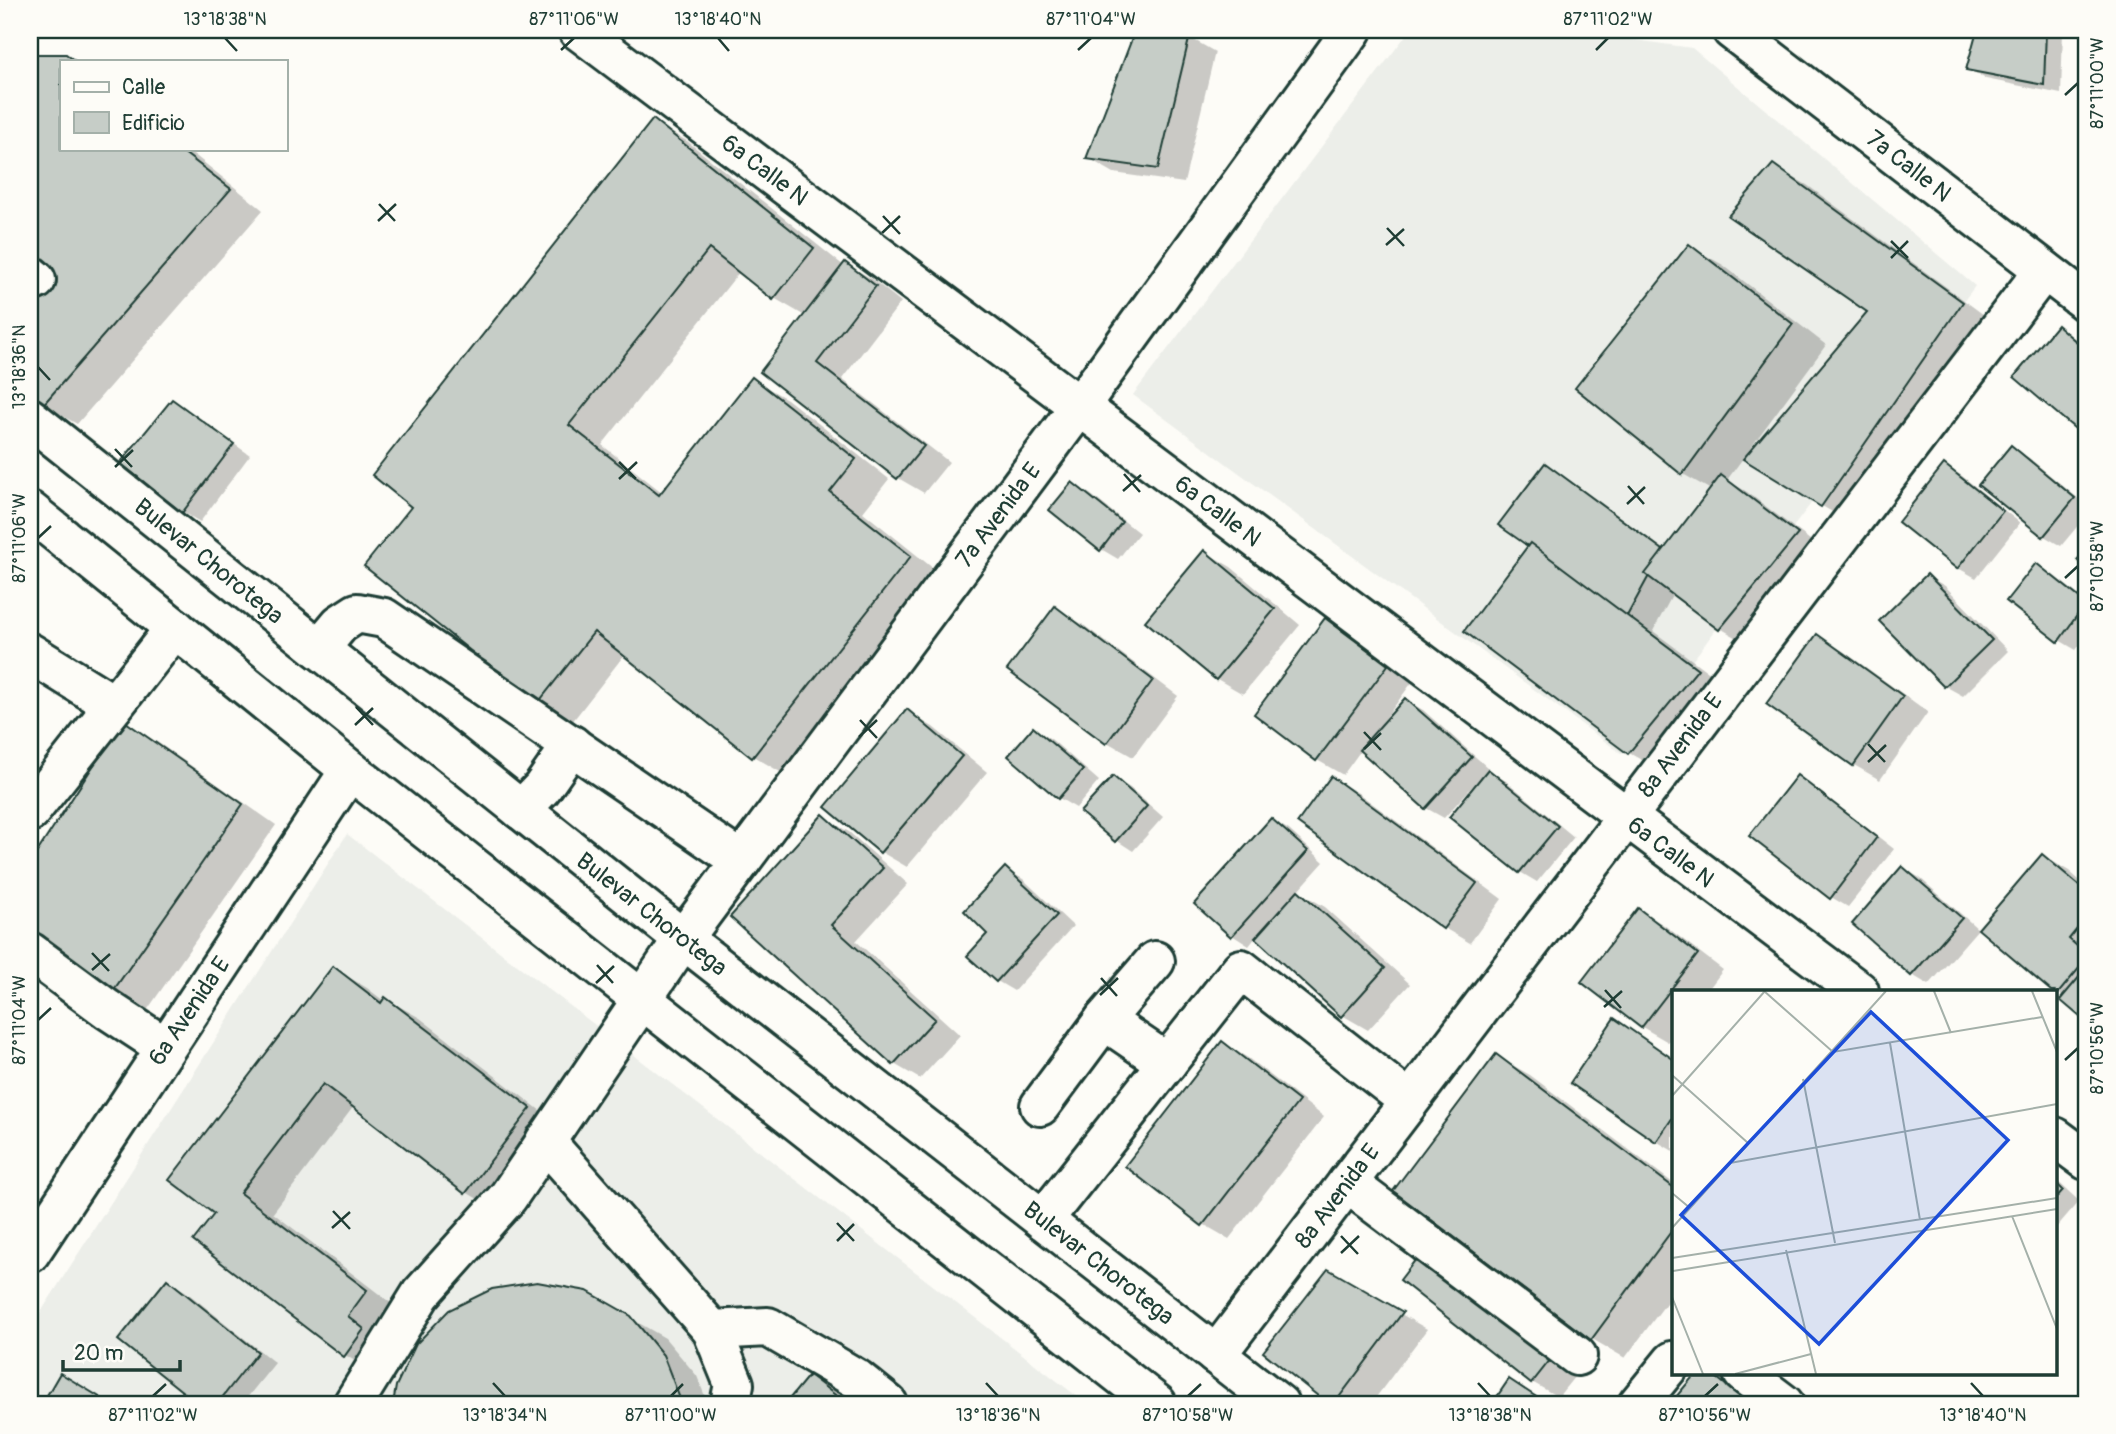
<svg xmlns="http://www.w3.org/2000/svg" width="2116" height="1434" font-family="Pangolin,sans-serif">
  <rect width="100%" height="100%" fill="#fdfcf7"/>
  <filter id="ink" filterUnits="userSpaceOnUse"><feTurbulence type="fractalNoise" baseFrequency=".0143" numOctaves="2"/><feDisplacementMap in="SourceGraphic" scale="14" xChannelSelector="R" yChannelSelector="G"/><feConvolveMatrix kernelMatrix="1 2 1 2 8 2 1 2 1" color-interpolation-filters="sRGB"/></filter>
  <g filter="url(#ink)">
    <g fill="#eceee9">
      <polygon points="1410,30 1563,30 1692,48 1975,286 1622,754 1133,395"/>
      <polygon points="347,834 1087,1404 30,1404 30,1329"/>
    </g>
    <g fill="#0003">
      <polygon points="1979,30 2063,30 2061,94 1986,79 1968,69"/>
      <polygon points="1189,37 1215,52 1184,183 1114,173 1088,158"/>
      <polygon points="65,55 75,61 61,61 61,149 187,149 263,210 77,424 43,405 30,392 30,56"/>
      <polygon points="653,122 687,141 844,266 846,264 872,279 901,302 842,379 949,462 924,493 898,478 762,372 805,316 774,298 740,271 602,445 663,493 753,380 787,399 889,479 863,512 944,577 787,776 753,756 625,654 572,722 538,702 413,506"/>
      <polygon points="1773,166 1807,185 1995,323 1855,525 1822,506 1870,312"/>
      <polygon points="1689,246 1723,265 1826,345 1727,480 1747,492 1823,550 1746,643 1720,628 1673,594 1653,631 1731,689 1663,772 1629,753 1530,546 1545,466 1571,481 1665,550 1711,490 1683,474 1578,388"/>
      <polygon points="2057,328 2086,345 2086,435 2016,377"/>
      <polygon points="172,401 250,455 200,522 183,512 123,463"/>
      <polygon points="2011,448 2029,458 2086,505 2086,516 2061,546 2044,536"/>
      <polygon points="1945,466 1962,476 2020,523 1976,578 1958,568 1901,522"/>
      <polygon points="1073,484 1090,494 1139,533 1118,559 1101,549"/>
      <polygon points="1205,552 1231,567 1300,625 1243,694 1217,679 1148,621"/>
      <polygon points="2036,565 2053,575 2086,601 2086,637 2076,650 2059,640"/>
      <polygon points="1927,576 1945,586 2008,651 1963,696 1945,686 1882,621"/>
      <polygon points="1056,609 1082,624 1178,696 1133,757 1107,742"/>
      <polygon points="1326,621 1352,636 1413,681 1382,723 1384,725 1405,700 1423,710 1488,768 1486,770 1506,781 1574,837 1537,882 1520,872 1478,780 1444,818 1426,808 1361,750 1343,775 1317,760"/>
      <polygon points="1817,636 1843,651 1928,712 1880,780 1854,765 1768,704"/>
      <polygon points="907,712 933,727 987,772 907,867 881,852"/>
      <polygon points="124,722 157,742 276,825 141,1019 30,946 30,866"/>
      <polygon points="1033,729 1051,739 1099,781 1076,808 1059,798"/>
      <polygon points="1797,777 1814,787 1894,849 1848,907 1831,897"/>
      <polygon points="1113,778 1130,788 1163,817 1133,851 1116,840"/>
      <polygon points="1332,778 1358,793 1502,899 1470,943 1444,928"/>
      <polygon points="823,817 849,832 908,884 856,941 960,1035 920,1079 894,1064 733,917"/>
      <polygon points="1272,820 1289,830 1324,862 1298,891 1325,907 1410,984 1368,1030 1342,1015 1256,937 1249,946 1232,935"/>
      <polygon points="2043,856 2069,871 2086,886 2086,1020 2062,1000 2064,998 1981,929"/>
      <polygon points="1903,868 1920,878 1978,929 1929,985 1912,975 1854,924"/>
      <polygon points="1005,869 1023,879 1073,926 1014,991 997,981 990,934"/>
      <polygon points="1638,910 1664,925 1723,970 1707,991 1673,991 1673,1035 1668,1042 1642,1027 1584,982"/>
      <polygon points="333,968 367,988 384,1001 386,999 420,1018 563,1128 500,1212 466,1192 354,1106 273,1213 400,1310 378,1375 345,1355 216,1214"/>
      <polygon points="1632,1031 1673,1059 1673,1151 1656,1141"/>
      <polygon points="1222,1043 1248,1058 1324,1117 1229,1239 1203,1224"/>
      <polygon points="1496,1056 1530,1075 1673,1183 1673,1294 1625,1358 1592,1339"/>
      <polygon points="2055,1179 2079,1201 2055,1229"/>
      <polygon points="1453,1263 1583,1366 1558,1397 1532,1382"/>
      <polygon points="1328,1272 1427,1329 1371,1404 1330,1404 1266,1352"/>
      <polygon points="167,1281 185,1291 275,1363 242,1404 201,1404 120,1340"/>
      <polygon points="630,1318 665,1338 697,1376 708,1404 395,1404 398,1387"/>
      <polygon points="1699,1373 1711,1373 1736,1387 1757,1404 1673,1404"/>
      <polygon points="810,1377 836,1392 851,1404 787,1404"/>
    </g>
    <g fill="#c6cdc7" stroke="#1f3d34" stroke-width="2">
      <polygon points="1977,30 2046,30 2044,85 1966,70"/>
      <polygon points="1190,35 1158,169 1086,159 1133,36"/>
      <polygon points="30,54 66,54 75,61 61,61 61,149 179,149 231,189 42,406 30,395"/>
      <polygon points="653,119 814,248 773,300 709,249 569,425 659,495 752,377 856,459 830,492 911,556 752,758 594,632 537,704 364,566 411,507 372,475"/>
      <polygon points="1773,164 1963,302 1821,507 1743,459 1867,312 1728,216"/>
      <polygon points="1689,244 1793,324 1682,475 1575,388"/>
      <polygon points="845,262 876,286 817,363 924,446 897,479 760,372"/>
      <polygon points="2057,325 2086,350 2086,438 2014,377"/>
      <polygon points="172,399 234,444 182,513 120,463"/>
      <polygon points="2011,445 2075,498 2043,537 1978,485"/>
      <polygon points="1545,463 1663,550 1627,616 1498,525"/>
      <polygon points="1944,464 2003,511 1957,569 1898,522"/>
      <polygon points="1721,475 1798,534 1719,630 1645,574"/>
      <polygon points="1072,482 1122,522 1100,551 1049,510"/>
      <polygon points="1530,543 1698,669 1628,754 1464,631"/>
      <polygon points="1204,550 1275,609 1216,680 1145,621"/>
      <polygon points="2086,550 2086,569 2077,560"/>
      <polygon points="2036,563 2086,603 2058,642 2006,601"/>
      <polygon points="1927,574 1992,640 1944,687 1879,621"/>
      <polygon points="1055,606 1153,680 1106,744 1007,670"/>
      <polygon points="1325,618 1388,665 1316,761 1254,714"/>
      <polygon points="1817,634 1903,696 1853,766 1766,704"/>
      <polygon points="1405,698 1472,757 1425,809 1359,750"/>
      <polygon points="907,709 962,756 880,853 825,807"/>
      <polygon points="123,720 243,804 106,1001 30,948 30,863"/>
      <polygon points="1033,727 1083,770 1058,799 1008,756"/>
      <polygon points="1488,769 1558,826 1519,873 1449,817"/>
      <polygon points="1797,775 1877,837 1830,899 1749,836"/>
      <polygon points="1113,776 1147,806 1115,842 1080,812"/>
      <polygon points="1331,776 1477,883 1443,929 1297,823"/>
      <polygon points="823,814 883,868 831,925 935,1019 893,1065 730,917"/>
      <polygon points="1271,818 1308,851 1231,937 1194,904"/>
      <polygon points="2042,854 2086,891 2086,918 2069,939 2086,954 2086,960 2056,996 2055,991 2051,991 1978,929"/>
      <polygon points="1902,866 1962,918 1911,976 1852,924"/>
      <polygon points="1005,867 1057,915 996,982 967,956 987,934 964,911"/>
      <polygon points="1298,890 1385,968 1341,1017 1255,938"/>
      <polygon points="1638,908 1698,954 1641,1028 1581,982"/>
      <polygon points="333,966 381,1003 385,997 531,1108 465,1194 323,1084 240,1193 367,1290 348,1316 364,1329 344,1357 193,1241 214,1214 169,1180"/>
      <polygon points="2086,969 2086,1022 2060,1000"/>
      <polygon points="1614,1018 1673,1059 1673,1117 1656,1142 1570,1083"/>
      <polygon points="1222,1041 1299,1101 1202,1226 1125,1166"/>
      <polygon points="1496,1054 1673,1187 1673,1229 1591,1340 1393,1191"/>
      <polygon points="2055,1182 2063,1190 2055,1199"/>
      <polygon points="1426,1246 1558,1350 1531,1384 1400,1280"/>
      <polygon points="1328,1269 1403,1312 1334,1404 1328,1404 1263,1352"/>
      <polygon points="167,1279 258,1352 217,1404 198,1404 118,1340"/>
      <polygon points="537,1282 587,1291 631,1316 663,1355 682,1404 393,1404 396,1386 416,1344 449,1310 492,1289"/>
      <polygon points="60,1373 111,1404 42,1404"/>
      <polygon points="1696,1373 1711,1373 1749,1404 1670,1404"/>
      <polygon points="809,1375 847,1404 785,1404"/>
      <polygon points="1509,1379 1547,1404 1492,1404"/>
    </g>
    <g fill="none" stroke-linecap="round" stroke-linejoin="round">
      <defs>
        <g id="minor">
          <polyline points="578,30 1859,991"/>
          <polyline points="1732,30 2086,302"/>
          <polyline points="30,275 36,280"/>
          <polyline points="319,649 340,624 357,613 384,618 741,861"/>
          <polyline points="30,653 114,705"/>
          <polyline points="521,810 542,788 572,745"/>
          <polyline points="30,812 175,628"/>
          <polyline points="30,952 107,1009 165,1047"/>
          <polyline points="1104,1020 1167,1063"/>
          <polyline points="1040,1106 1104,1020 1155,961"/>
          <polyline points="2055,1137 2086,1160"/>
          <polyline points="545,1141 712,1330 734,1384 730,1404"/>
          <polyline points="1347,1183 1577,1356"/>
          <polyline points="1043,1220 1241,969 1409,1101"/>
          <polyline points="30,1253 350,770"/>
          <polyline points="712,1330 768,1327 857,1379 888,1404"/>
          <polyline points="1216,1355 2044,270"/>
          <polyline points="1743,1373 1784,1404"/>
          <polyline points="353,1404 421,1294 508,1197 683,939 1079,407 1352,30"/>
          <polyline points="1638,1404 1673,1361"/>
        </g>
        <g id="highway">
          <polyline points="30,418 683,939 1279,1404"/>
          <polyline points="30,511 350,770 1157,1404"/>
        </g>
      </defs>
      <use href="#minor" stroke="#1f3d34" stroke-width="44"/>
      <use href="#highway" stroke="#1f3d34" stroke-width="44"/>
      <use href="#minor" stroke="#fdfcf7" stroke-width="38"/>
      <use href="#highway" stroke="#fdfcf7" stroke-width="38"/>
    </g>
  </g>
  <path fill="none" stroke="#1f3d34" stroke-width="2.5" d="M 225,38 L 237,51M 718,38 L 729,51M 561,50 L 574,38M 1078,50 L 1091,38M 1596,50 L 1608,38M 2065,95 L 2078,83M 379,204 L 395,221M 883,216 L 900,234M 378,221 L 396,204M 1387,228 L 1404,246M 882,233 L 900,216M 1891,241 L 1908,258M 1386,245 L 1404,229M 1891,258 L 1908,241M 38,367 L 50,380M 115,449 L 132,467M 619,462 L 636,479M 115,467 L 133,450M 1124,474 L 1140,492M 619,479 L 637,462M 1628,486 L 1644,504M 1123,491 L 1141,475M 1627,504 L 1645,487M 38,538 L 51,526M 2065,578 L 2078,566M 356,707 L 373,725M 860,720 L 877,738M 355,725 L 373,708M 1364,732 L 1381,750M 859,737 L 877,720M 1868,744 L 1885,762M 1364,749 L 1381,733M 1868,762 L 1886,745M 92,953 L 109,971M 597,965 L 613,983M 92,970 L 110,954M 1101,978 L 1117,996M 596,983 L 614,966M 1605,990 L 1621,1008M 1100,995 L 1118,978M 1604,1007 L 1622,991M 38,1020 L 51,1008M 2065,1060 L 2078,1048M 333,1211 L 350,1229M 837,1223 L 854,1241M 332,1228 L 350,1212M 1341,1236 L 1358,1254M 837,1241 L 854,1224M 1341,1253 L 1359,1236M 493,1383 L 505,1396M 986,1383 L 998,1396M 1478,1383 L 1490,1396M 1971,1383 L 1983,1396M 153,1396 L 166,1384M 671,1396 L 683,1384M 1188,1396 L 1201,1384M 1705,1396 L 1718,1384"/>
  <g text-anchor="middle" stroke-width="5" stroke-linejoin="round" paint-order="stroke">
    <g font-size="24" fill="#1f3d34" stroke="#fdfcf7">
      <text transform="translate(1909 166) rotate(38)" y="8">7a Calle N</text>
      <text transform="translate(765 170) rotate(37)" y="8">6a Calle N</text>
      <text transform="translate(1218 511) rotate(37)" y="8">6a Calle N</text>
      <text transform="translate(998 515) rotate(-53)" y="8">7a Avenida E</text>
      <text transform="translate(209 561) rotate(39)" y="8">Bulevar Chorotega</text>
      <text transform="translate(1680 745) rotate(-53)" y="8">8a Avenida E</text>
      <text transform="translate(1671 852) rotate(37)" y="8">6a Calle N</text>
      <text transform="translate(652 914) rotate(38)" y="8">Bulevar Chorotega</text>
      <text transform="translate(189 1011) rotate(-56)" y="8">6a Avenida E</text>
      <text transform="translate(1337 1196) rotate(-53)" y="8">8a Avenida E</text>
      <text transform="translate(1099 1263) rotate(38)" y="8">Bulevar Chorotega</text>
    </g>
  </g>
  <g transform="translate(1672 990)">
    <rect width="385" height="385" fill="#fdfcf7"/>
    <path fill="none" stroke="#a4b0a9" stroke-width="2" d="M 92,1 L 161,62 L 370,27M 262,1 L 279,43M 360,1 L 385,62M 218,53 L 248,230M 0,85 L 76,153M 131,89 L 163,253M 0,106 L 93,1M 58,173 L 385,114M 0,203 L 18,218M 340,226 L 385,339M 0,238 L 214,1M 114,260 L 144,384M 0,268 L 385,208M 1,281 L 385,219M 0,307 L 31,384M 63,384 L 139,364"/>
    <path fill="#1d4ed8" fill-opacity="0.15" stroke="#1d4ed8" stroke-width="3.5" d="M 199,22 L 336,150 L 147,354 L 9,225 Z"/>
    <rect width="385" height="385" fill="none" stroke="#1f3d34" stroke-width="3.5"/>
  </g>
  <rect width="2116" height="1434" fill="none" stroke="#fdfcf7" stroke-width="77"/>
  <rect x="60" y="60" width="228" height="91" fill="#fdfcf7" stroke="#a4b0a9" stroke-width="2"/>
  <rect x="74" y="82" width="35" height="10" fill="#fdfcf7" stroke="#a4b0a9" stroke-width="2"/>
  <text x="122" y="94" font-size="21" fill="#1f3d34">Calle</text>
  <rect x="74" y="112" width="35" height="21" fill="#c6cdc7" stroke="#a4b0a9" stroke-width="2"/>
  <text x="122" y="130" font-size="21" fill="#1f3d34">Edificio</text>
  <path d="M63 1360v10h117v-10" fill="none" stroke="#1f3d34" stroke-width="3.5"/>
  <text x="74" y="1360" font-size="21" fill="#1f3d34" stroke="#fdfcf7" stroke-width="5" paint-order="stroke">20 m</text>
  <rect x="38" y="38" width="2040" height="1358" fill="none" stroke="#1f3d34" stroke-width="2.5"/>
  <g font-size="18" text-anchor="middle" fill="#1f3d34">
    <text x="225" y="25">13°18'38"N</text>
    <text x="574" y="25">87°11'06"W</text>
    <text x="718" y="25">13°18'40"N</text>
    <text x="1091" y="25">87°11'04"W</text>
    <text x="1608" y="25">87°11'02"W</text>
    <text transform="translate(2097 83) rotate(-90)" y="6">87°11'00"W</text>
    <text transform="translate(19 367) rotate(-90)" y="6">13°18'36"N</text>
    <text transform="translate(19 538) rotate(-90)" y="6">87°11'06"W</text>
    <text transform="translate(2097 566) rotate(-90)" y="6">87°10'58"W</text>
    <text transform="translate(19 1020) rotate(-90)" y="6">87°11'04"W</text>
    <text transform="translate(2097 1048) rotate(-90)" y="6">87°10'56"W</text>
    <text x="153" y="1421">87°11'02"W</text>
    <text x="505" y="1421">13°18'34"N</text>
    <text x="671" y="1421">87°11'00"W</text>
    <text x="998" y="1421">13°18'36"N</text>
    <text x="1188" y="1421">87°10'58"W</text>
    <text x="1490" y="1421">13°18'38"N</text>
    <text x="1705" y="1421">87°10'56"W</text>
    <text x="1983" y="1421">13°18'40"N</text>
  </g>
</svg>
